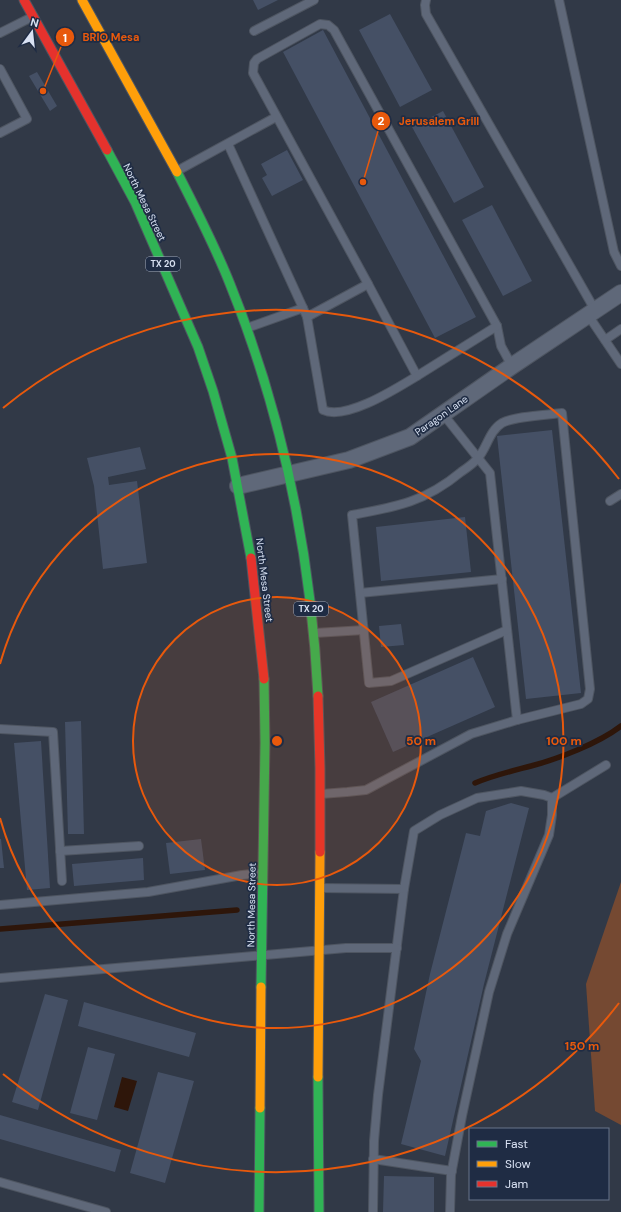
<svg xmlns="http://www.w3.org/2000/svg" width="621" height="1212" font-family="'DM Sans',sans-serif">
  <rect width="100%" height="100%" fill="#313947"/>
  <polygon fill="#754932" points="621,882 621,1125 595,1111 586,984"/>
  <polygon fill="#2e160a" points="122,1077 137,1081 128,1111 114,1107"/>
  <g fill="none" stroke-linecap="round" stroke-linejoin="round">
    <g stroke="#2e160a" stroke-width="5.5">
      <path d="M 475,783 C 494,775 512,771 531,766 C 558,759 599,743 621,726"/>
      <polyline points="0,929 237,910"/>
    </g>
  </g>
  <g fill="#455065">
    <polygon points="253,0 278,0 258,10"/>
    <polygon points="390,14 432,90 400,107 359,30"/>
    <polygon points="323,30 476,317 435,338 283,52"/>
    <polygon points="37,72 57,106 50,111 29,76"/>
    <polygon points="443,111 484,187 454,203 412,127"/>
    <polygon points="287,150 303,180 272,196 262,178 267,175 261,164"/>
    <polygon points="492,205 532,281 503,296 462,220"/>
    <polygon points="552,430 581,693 526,699 497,436"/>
    <polygon points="140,447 146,469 108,477 109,485 137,481 147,563 103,569 94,486 87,458"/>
    <polygon points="465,517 471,572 381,581 376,527"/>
    <polygon points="401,624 404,645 381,647 379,626"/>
    <polygon points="473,657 495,707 393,752 371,702"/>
    <polygon points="81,721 84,834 68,834 65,722"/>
    <polygon points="41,741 50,888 27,890 14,743"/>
    <polygon points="511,803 529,808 484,984 445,1156 401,1144 421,1061 414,1049 430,974 466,833 480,836 486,811"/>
    <polygon points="0,839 1,839 4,868 0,868"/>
    <polygon points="201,839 205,870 170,874 166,843"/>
    <polygon points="143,858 144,880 74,886 72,864"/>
    <polygon points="45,994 68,1000 38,1110 12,1102"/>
    <polygon points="84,1002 196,1033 189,1057 78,1026"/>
    <polygon points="88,1047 115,1054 97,1120 70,1113"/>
    <polygon points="158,1072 194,1081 165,1183 130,1173"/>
    <polygon points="0,1115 121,1150 115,1172 0,1139"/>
    <polygon points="384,1176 434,1177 434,1212 383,1212"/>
  </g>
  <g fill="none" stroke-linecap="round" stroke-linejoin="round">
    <defs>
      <g id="lane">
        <polyline points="426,0 425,5 426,14 595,310"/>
        <polyline points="559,0 614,252 621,266"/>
        <polyline points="254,31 314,0"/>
        <polyline points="0,33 32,17"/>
        <polyline points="0,69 27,119 0,133"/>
        <polyline points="228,144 303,308"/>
        <polyline points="177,171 276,117"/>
        <polyline points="588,315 621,364"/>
        <path d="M 307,317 L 323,410 C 346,421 397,388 417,376 L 368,284"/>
        <polyline points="247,328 303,308 307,317 368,284 253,73 254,63 257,59 320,24 328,25 334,30 497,326 501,346 512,366"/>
        <polyline points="605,340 621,329"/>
        <polyline points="417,376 497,326"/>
        <polyline points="443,414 490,473 517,720"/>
        <polyline points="610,501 621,494"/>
        <polyline points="360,593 502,579"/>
        <polyline points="315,633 364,630"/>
        <polyline points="0,729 53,732 62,881"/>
        <path d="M 321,794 L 347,792 L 366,790 L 471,734 L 517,720 L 581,704 L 588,699 L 590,689 L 562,413 C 547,415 515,416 502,423 C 489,431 487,448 478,458 C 473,464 467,468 461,472 C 425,502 396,507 352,515 L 369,683 L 391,681 L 507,630"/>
        <polyline points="552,798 606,765"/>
        <polyline points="60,851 139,846"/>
        <polyline points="320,888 404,889 378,1095 374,1141 373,1212"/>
        <polyline points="404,889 414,831 440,815 477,798 521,791 544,795 552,798 552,815 549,835 507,934 489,992 462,1116 451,1175 450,1212"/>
        <polyline points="0,905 148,892 242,875 261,873"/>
        <polyline points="0,978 346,948 397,948"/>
        <polyline points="373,1159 452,1171"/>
        <polyline points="0,1182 106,1212"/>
      </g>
      <polyline id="street" points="238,486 349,460 410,437 512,366 621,293"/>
      <g id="fast">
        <polyline points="107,150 135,202 198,347 213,391 232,458 251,558"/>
        <path d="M 177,172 C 196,209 215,246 230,284 C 283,416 311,555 318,696"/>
        <polyline points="261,987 265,743 264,679"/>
        <polyline points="318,1077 319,1212"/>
        <polyline points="259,1212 260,1108"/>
      </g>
      <g id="slow">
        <polyline points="82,0 177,172"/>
        <polyline points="318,1077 320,852"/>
        <polyline points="260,1108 261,987"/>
      </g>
      <g id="jam">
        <polyline points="24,0 107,150"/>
        <polyline points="251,558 264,679"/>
        <polyline points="318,696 320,768 320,852"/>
      </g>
    </defs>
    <use href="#lane" stroke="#4e5561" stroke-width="10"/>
    <use href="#street" stroke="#4e5561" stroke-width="18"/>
    <use href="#fast" stroke="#4e5561" stroke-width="11"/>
    <use href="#slow" stroke="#4e5561" stroke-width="11"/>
    <use href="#jam" stroke="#4e5561" stroke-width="11"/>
    <use href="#lane" stroke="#5f6879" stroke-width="8"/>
    <use href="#street" stroke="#5f6879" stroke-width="16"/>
    <use href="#fast" stroke="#30b455" stroke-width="9"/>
    <use href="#slow" stroke="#ff9f0a" stroke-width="9"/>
    <use href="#jam" stroke="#e5322d" stroke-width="9"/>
  </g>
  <circle cx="277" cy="741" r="144" fill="#e8590c" fill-opacity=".12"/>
  <g fill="none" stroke="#e8590c" stroke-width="2">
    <circle cx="277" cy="741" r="144"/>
    <path d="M0 664A287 287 0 1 1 0 818"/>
    <path d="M619 1003A431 431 0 0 1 3 1074M3 408A431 431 0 0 1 619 479"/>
  </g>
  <g text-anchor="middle" stroke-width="3.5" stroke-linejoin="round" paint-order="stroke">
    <g fill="#1f2c44" stroke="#a1abbe" stroke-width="1">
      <rect x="146" y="257" width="34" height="14" rx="3"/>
      <rect x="294" y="602" width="34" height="14" rx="3"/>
    </g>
    <g font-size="9" font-weight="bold" fill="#d9e2f3">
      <text x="163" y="267">TX 20</text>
      <text x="311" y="612">TX 20</text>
    </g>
    <g font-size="10" fill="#d9e2f3" stroke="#1f2c44">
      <text transform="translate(145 202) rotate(64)" y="4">North Mesa Street</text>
      <text transform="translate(441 415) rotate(-35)" y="4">Paragon Lane</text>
      <text transform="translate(265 580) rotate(83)" y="4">North Mesa Street</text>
      <text transform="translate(251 905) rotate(-89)" y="4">North Mesa Street</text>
    </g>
  </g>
  <circle cx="277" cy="741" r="6" fill="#e8590c" stroke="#1f2c44" stroke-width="2"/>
  <g font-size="12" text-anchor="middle" font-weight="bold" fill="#e8590c" stroke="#1f2c44" stroke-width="3.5" stroke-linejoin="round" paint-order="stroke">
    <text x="421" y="745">50 m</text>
    <text x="564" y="745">100 m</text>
    <text x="582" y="1050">150 m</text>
  </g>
  <path fill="none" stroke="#e8590c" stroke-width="1.5" d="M43 91L65 37M363 182L381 121"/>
  <g fill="#e8590c" stroke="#1f2c44" stroke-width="1.5">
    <circle cx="43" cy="91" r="4"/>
    <circle cx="363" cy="182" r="4"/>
    <circle cx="65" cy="37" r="10"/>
    <circle cx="381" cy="121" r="10"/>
  </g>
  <g font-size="12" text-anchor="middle" font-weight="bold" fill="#fff">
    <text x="65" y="42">1</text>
    <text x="381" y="125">2</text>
  </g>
  <g font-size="11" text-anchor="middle" font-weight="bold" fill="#e8590c" stroke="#1f2c44" stroke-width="3.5" stroke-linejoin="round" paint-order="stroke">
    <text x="111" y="41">BRIO Mesa</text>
    <text x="439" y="125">Jerusalem Grill</text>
  </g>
  <rect x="469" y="1128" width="140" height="72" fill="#1f2c44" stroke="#69758a"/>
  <rect x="477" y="1141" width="20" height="6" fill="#30b455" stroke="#69758a"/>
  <text x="505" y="1148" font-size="12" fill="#d9e2f3">Fast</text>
  <rect x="477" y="1161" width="20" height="6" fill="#ff9f0a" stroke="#69758a"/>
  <text x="505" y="1168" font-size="12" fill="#d9e2f3">Slow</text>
  <rect x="477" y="1181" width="20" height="6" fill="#e5322d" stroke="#69758a"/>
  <text x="505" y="1188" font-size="12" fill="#d9e2f3">Jam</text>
  <g transform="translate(32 32) rotate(15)" stroke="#1f2c44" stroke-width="3" paint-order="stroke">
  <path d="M0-3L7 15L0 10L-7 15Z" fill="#d9e2f3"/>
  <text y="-6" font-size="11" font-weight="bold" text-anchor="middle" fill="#d9e2f3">N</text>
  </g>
</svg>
